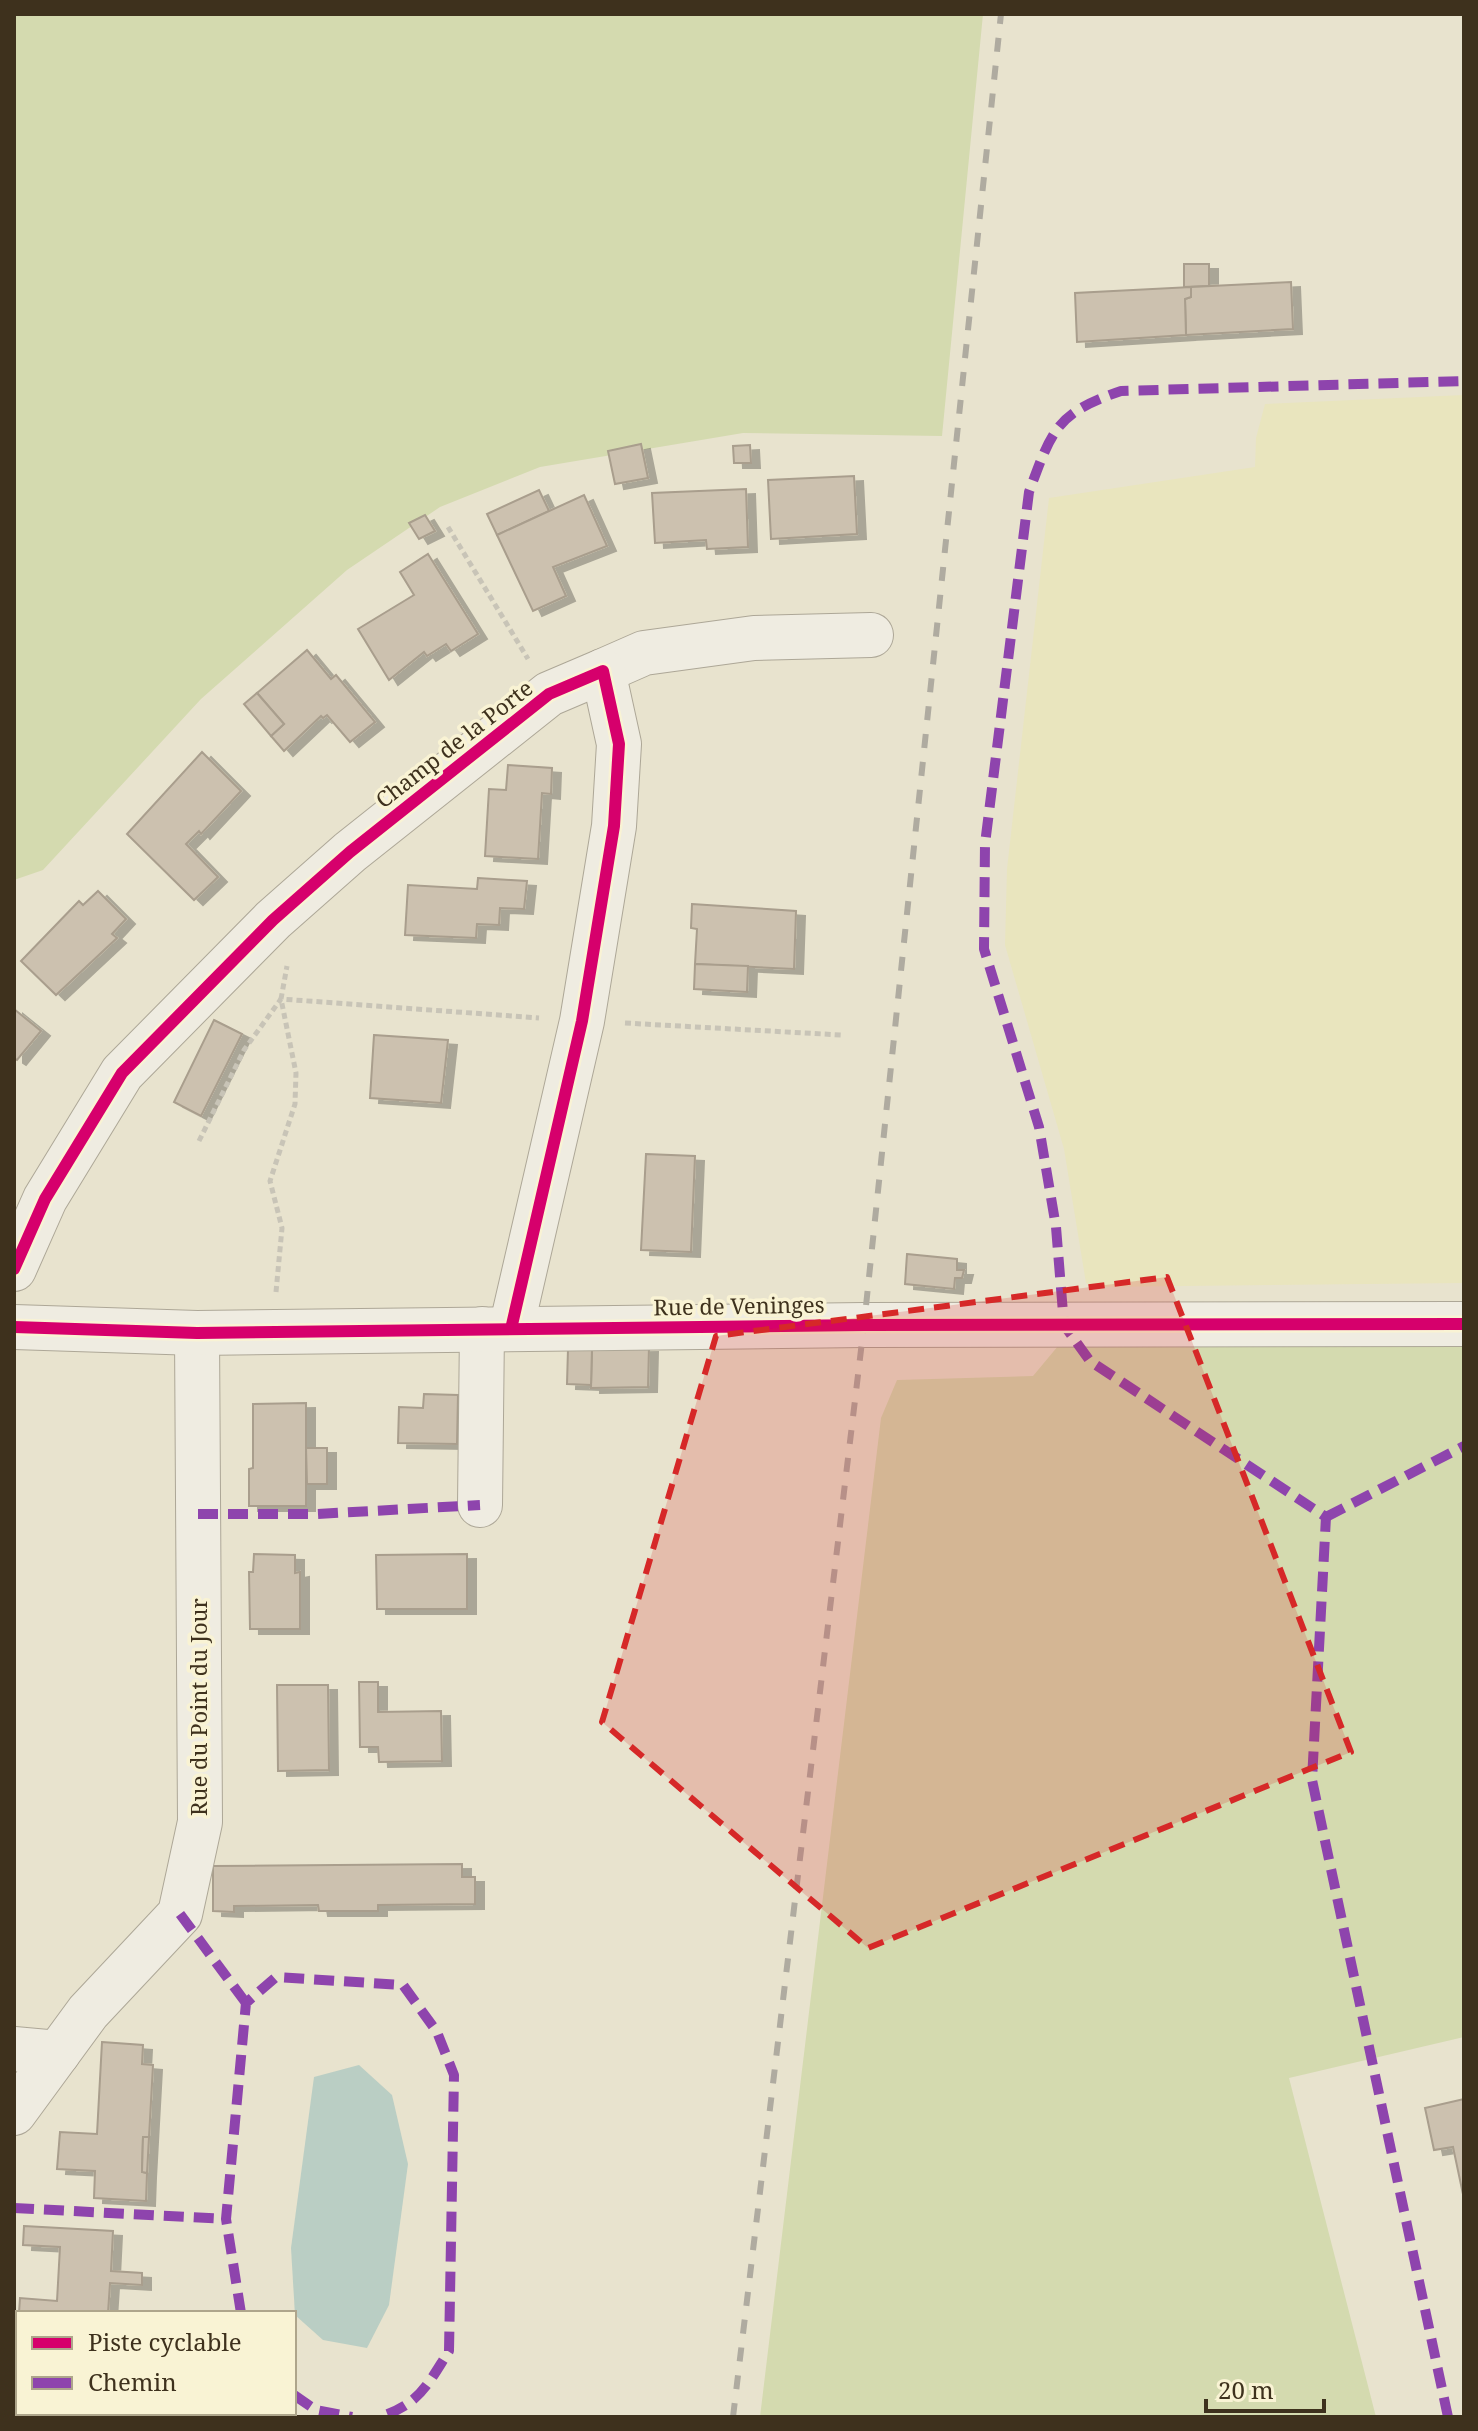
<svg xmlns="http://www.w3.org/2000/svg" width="1478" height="2431" font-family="'Noto Serif',serif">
  <defs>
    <filter id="shadow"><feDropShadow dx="9" dy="5" stdDeviation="0" flood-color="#0004"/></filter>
  </defs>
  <rect width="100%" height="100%" fill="#e8e3ce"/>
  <polygon fill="#e9e5be" points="1464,395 1464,1283 1094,1287 1086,1283 1064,1149 1005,945 1007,869 1049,498 1255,467 1256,438 1265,404"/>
  <g fill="#d4daaf">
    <polygon points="14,14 983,14 942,436 743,433 540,467 440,507 347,570 201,699 43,870 14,880"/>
    <polygon points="1058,1346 1464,1346 1464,2037 1289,2078 1376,2417 760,2417 881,1418 897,1380 1033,1376"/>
  </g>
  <polygon fill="#bacec4" points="359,2065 392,2095 408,2164 389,2305 367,2348 323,2340 295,2315 291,2248 314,2077"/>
  <g fill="#ccc1af" stroke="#a99e8d" stroke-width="2" filter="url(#shadow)">
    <polygon points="1184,264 1209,264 1209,286 1184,287"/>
    <polygon points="1291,282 1293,329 1186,335 1185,299 1191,297 1191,287"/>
    <polygon points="1191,287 1191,297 1185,299 1186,335 1077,342 1075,293"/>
    <polygon points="641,444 648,478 615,484 608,451"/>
    <polygon points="750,445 751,463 734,463 733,446"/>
    <polygon points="854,476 857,534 771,539 768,480"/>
    <polygon points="746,489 748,547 707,549 706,540 655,543 652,493"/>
    <polygon points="539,490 549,511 497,535 487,514"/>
    <polygon points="584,495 607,546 553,567 566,596 533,611 497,535"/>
    <polygon points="425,515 435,531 419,539 409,523"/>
    <polygon points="428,554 478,634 451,651 446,644 427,656 424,652 389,680 358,629 414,595 400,572"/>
    <polygon points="307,650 331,679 336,675 375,722 350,742 327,715 323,718 321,716 284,751 271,736 284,724 257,693"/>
    <polygon points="257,693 284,724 271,736 244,704"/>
    <polygon points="202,752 241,791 201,834 199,831 186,844 218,877 194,900 127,834"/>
    <polygon points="508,765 552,768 551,794 542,793 538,859 485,856 489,789 506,790"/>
    <polygon points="478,878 527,881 524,909 500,908 499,925 477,924 476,938 405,935 408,885 477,889"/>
    <polygon points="98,891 126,919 112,934 117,938 56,995 21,961 79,901 83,905"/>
    <polygon points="692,904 796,911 794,969 695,964 697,929 691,928"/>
    <polygon points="695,964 748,966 747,992 694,989"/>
    <polygon points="14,1009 41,1031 17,1060 14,1058"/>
    <polygon points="214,1020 242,1034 201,1116 174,1102"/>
    <polygon points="374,1035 448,1040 441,1103 370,1098"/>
    <polygon points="646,1154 695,1156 691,1252 641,1250"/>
    <polygon points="907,1254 957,1259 957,1270 964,1270 962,1278 955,1278 954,1289 905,1284"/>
    <polygon points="649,1347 648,1387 591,1388 592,1348"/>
    <polygon points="592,1348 591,1385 567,1384 568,1349"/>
    <polygon points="424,1394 458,1395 457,1444 398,1443 399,1407 423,1408"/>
    <polygon points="306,1403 306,1506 249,1506 249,1469 253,1468 253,1404"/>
    <polygon points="306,1448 327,1448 327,1484 307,1484"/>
    <polygon points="254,1554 295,1555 295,1573 300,1572 300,1629 250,1629 249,1572 253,1572"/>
    <polygon points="467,1554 467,1609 377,1609 376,1555"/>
    <polygon points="359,1682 378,1682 378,1712 441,1711 442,1761 379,1762 378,1747 360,1747"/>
    <polygon points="277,1685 328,1685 329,1770 278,1771"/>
    <polygon points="462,1864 462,1877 475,1877 475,1904 378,1905 378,1911 319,1911 318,1905 234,1906 234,1912 213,1911 213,1866"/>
    <polygon points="102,2042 143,2045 142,2064 153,2065 149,2137 143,2137 142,2172 147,2173 146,2201 94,2198 95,2171 57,2169 60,2132 97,2134"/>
    <polygon points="1464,2099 1464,2199 1453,2147 1434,2150 1425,2108"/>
    <polygon points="143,2137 149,2137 147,2173 142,2172"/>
    <polygon points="24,2226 113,2231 111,2271 142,2273 142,2285 110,2283 108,2313 19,2313 20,2298 57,2301 60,2247 23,2245"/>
  </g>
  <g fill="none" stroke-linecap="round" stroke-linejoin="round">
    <defs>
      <g id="minor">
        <polyline points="603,671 644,653 754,638 871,635"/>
        <polyline points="14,1269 45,1199 122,1073 273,920 350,852 549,694 603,671 619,744 614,826 582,1021 511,1329"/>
        <polyline points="480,1505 482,1329"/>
        <polyline points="14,2049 58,2053"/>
        <polyline points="14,2113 88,2012 180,1914 200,1822 197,1333"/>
      </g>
      <polyline id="tertiary" points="14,1327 197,1333 864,1325 1464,1324"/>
    </defs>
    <use href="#minor" stroke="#ada797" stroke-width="46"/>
    <use href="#tertiary" stroke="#ada797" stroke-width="46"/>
    <g stroke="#c8c4b7" stroke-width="5" stroke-dasharray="6 4" stroke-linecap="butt">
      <polyline points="448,527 528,659"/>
      <polyline points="625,1023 841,1035"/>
      <polyline points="199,1141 244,1050 281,999 539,1018"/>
      <polyline points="276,1292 282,1228 270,1181 295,1104 296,1073 281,999 287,966"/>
    </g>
    <use href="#minor" stroke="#efece1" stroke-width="44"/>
    <use href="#tertiary" stroke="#efece1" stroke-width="44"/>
    <polyline stroke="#afaba0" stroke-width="6" stroke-dasharray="14 14" stroke-linecap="butt" points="733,2417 864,1325 1001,14"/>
    <g stroke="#8e44ad" stroke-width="10" stroke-dasharray="20 10" stroke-linecap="butt">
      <polyline points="198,1514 317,1514 480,1505"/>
      <polyline points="1326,1517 1464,1446"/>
      <polyline points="180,1914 246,2003"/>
      <polyline points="14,2208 226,2219"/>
      <path d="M 241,2313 L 226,2219 L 246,2003 L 276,1977 L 403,1985 L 437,2032 L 454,2075 L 449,2351 C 427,2385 420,2404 379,2417"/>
      <polyline points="294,2395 316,2410 352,2417"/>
      <path d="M 1448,2417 L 1312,1780 L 1326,1517 L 1090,1361 L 1064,1325 L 1056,1227 L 1039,1127 L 984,949 L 985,844 L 1029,492 C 1052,430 1056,413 1121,391 L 1464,381"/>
    </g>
    <defs>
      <g id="cycleway">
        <polyline points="14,1269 45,1199 122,1073 273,920 350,852 549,694 603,671 619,744 614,826 582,1021 511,1329"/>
        <polyline points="14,1327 197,1333 864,1325 1464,1324"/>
      </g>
    </defs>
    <use href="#cycleway" stroke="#f9f3d4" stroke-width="17"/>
    <use href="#cycleway" stroke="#d6006c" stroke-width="12"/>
  </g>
  <path fill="#d62828" fill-opacity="0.2" stroke="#d62828" stroke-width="6" stroke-dasharray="16 10" stroke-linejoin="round" d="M 1167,1277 L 1351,1752 L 868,1948 L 602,1722 L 716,1336 Z"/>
  <g text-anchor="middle" stroke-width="7" stroke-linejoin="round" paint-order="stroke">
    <g font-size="22" fill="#3e311d" stroke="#f9f3d4">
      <text transform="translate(454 744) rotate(-38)" y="8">Champ de la Porte</text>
      <text transform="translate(739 1306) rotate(-1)" y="8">Rue de Veninges</text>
      <text transform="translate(199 1707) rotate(-90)" y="8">Rue du Point du Jour</text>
    </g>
  </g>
  <rect width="1478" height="2431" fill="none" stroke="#3e311d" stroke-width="32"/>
  <rect x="16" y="2311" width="280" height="104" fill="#f9f3d4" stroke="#aea58b" stroke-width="2"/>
  <rect x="32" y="2337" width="40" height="12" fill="#d6006c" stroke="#aea58b" stroke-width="2"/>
  <text x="88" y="2351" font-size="24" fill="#3e311d">Piste cyclable</text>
  <rect x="32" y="2377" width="40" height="12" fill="#8e44ad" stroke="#aea58b" stroke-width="2"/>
  <text x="88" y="2391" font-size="24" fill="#3e311d">Chemin</text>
  <path d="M1206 2399v12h118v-12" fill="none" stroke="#3e311d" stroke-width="4"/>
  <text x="1218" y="2399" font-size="24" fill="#3e311d" stroke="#f9f3d4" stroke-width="6" paint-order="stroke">20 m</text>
</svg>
